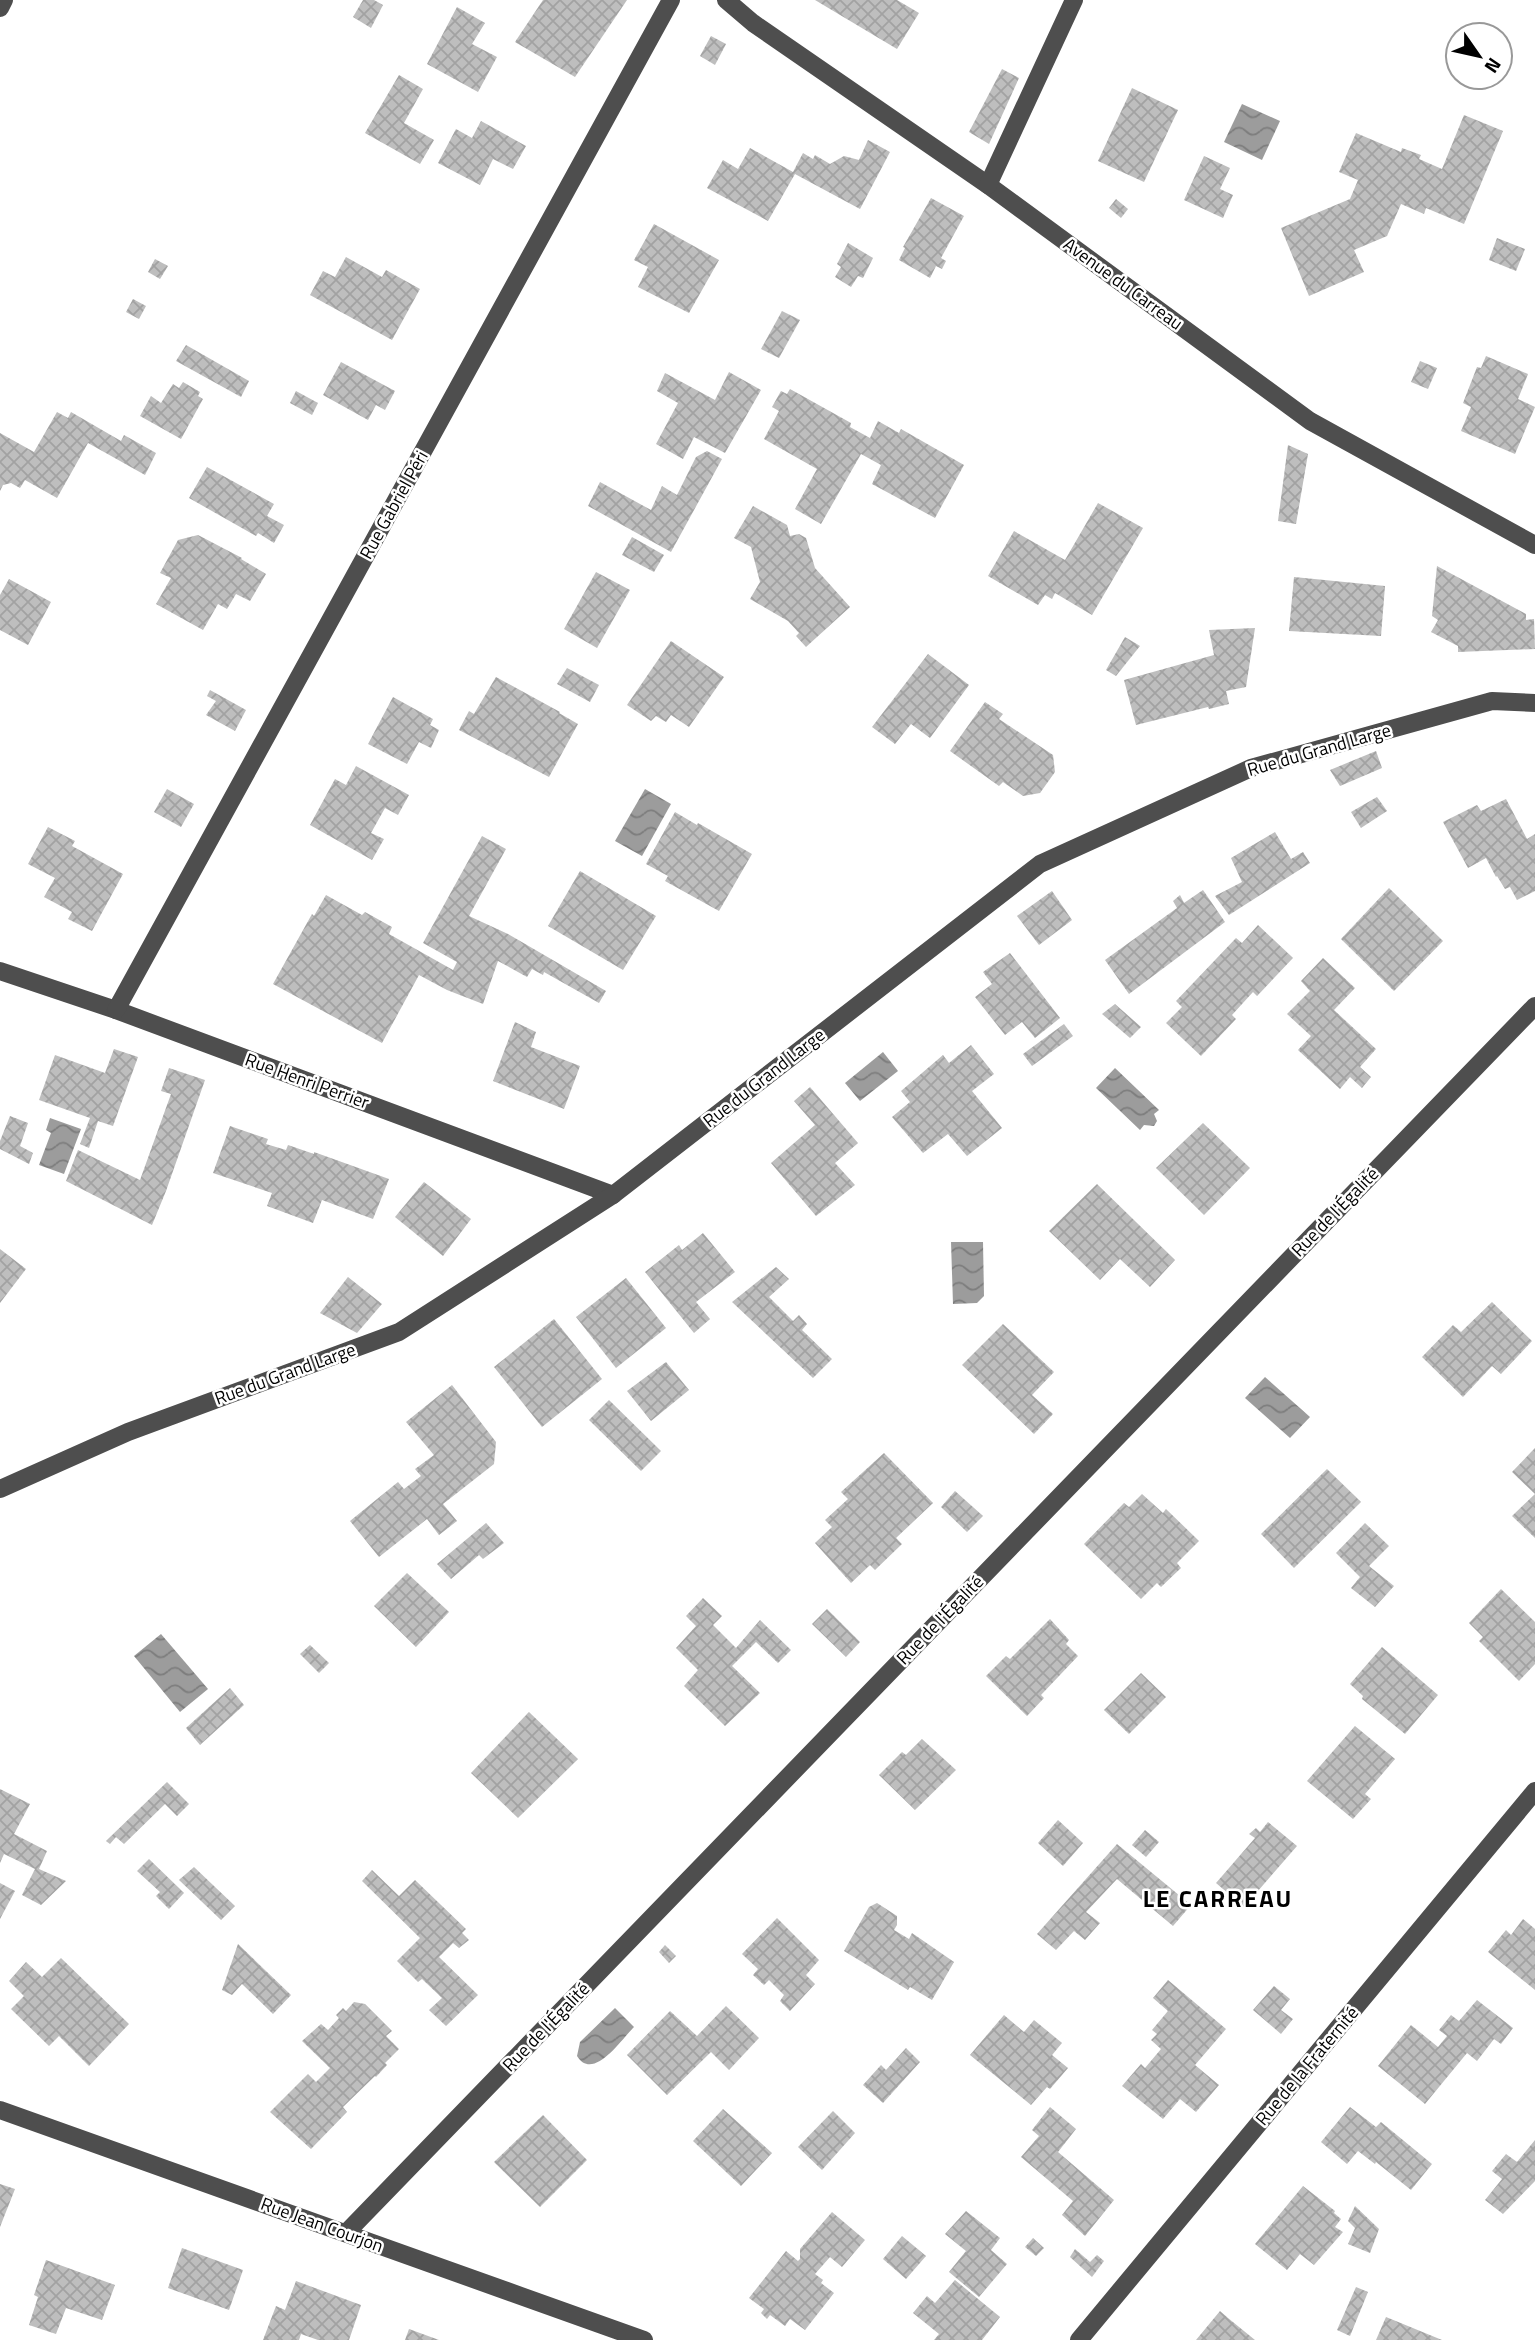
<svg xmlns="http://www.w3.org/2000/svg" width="1535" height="2340" font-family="'Titillium Web',sans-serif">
  <defs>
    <pattern id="water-waves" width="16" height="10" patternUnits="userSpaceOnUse" patternTransform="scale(1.75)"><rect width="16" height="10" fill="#9c9c9c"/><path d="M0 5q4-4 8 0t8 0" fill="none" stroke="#7d7d7d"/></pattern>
    <pattern id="building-cross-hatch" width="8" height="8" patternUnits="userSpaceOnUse" patternTransform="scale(1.75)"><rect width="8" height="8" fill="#bebebe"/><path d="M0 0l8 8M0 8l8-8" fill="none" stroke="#a2a2a2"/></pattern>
  </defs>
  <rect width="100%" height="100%" fill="#fff"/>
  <g fill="url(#water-waves)">
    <polygon points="1242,104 1280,121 1262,160 1224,142"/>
    <polygon points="645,789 671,804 642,856 615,841"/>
    <polygon points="883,1052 898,1071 860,1101 845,1083"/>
    <polygon points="1115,1068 1159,1110 1154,1114 1157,1121 1154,1126 1144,1125 1140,1130 1096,1088"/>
    <polygon points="50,1118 81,1129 64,1174 39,1165 51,1133 46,1130"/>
    <polygon points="951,1242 983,1242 984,1296 977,1303 953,1304"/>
    <polygon points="1265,1377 1310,1417 1290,1438 1245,1398"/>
    <polygon points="161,1634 208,1689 180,1712 134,1656"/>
    <path d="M 615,2008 L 634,2027 C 621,2040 593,2082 577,2056 L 580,2042 Z"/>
  </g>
  <g fill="url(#building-cross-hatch)">
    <polygon points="363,0 374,0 383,5 371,28 353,17"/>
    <polygon points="543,0 627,0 575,77 515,42"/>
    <polygon points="815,0 897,0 919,13 897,49"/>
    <polygon points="457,7 485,23 472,44 497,57 478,92 427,64"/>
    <polygon points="711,36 726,44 715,65 700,56"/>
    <polygon points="1002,69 1019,78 989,144 969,132"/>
    <polygon points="399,75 423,89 404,123 434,140 420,164 365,133"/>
    <polygon points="1132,88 1178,110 1144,182 1098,161"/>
    <polygon points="1464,115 1503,131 1464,224 1426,208 1424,214 1401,204 1387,236 1354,250 1364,272 1309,296 1281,228 1350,199 1358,180 1339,172 1356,133 1401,152 1402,148 1421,155 1419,159 1442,169"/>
    <polygon points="481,121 526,146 513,169 493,159 480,185 438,163 456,129 472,138"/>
    <polygon points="868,140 890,152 860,209 795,174 768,221 707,188 723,160 738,169 750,148 793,172 803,153 813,159 815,155 830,164 844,156 859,160"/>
    <polygon points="1204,156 1230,168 1220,189 1233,195 1223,218 1184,200"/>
    <polygon points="931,198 964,216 941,258 946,261 942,269 936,266 930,278 899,260 905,248 903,247"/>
    <polygon points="1116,199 1128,209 1121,218 1109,208"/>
    <polygon points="654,224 719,260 689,313 638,287 648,267 634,260"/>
    <polygon points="1497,238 1525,249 1516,271 1489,260"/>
    <polygon points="848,243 873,258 863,278 858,276 851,287 835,277 841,267 837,264"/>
    <polygon points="346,257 382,277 386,270 420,289 392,340 310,295 323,271 335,277"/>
    <polygon points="155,259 168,266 160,279 148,272"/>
    <polygon points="133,299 146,306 139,319 126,312"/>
    <polygon points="782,311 800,320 779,358 761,349"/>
    <polygon points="186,345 249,381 241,397 176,361"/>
    <polygon points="1486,356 1528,374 1518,399 1535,407 1515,454 1461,431 1471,407 1463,403 1477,367 1481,368"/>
    <polygon points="1420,361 1437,368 1428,389 1411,382"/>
    <polygon points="341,362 395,391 385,410 376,405 368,420 323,395"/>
    <polygon points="729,372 761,390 725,453 694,437 683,459 656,444 678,403 657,391 665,373 715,400"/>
    <polygon points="183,382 200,392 198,396 203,399 181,439 140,416 151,396 161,403 173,384 179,388"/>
    <polygon points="790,389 851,423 850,427 870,438 878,421 899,433 901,429 964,465 935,518 872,484 881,465 861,454 821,524 795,509 817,469 764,439 779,411 772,407 781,391 787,394"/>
    <polygon points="296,391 318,403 312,415 290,403"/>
    <polygon points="57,412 68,418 71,412 121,441 124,435 156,453 145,475 88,443 57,498 25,480 20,488 11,483 3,485 0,491 0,433 34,452"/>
    <polygon points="1288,445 1308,454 1296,524 1278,521"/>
    <polygon points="707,451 722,459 671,552 588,506 600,482 651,510 662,486 677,495 696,457"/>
    <polygon points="207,467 274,504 267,516 284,525 274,543 258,533 256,536 189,498"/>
    <polygon points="1098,503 1143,528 1092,615 1055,593 1052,599 1045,595 1038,605 988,576 1014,531 1065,560"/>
    <polygon points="753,506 787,525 790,536 799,534 806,538 815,568 850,607 806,647 796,636 799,633 788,621 750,599 760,582 751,547 734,538"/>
    <polygon points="198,535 242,558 241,559 266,574 250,601 236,594 227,609 218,604 203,630 156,604 171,578 160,573 178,540"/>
    <polygon points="632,537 664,555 654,572 622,555"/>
    <polygon points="1437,566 1526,614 1526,620 1534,619 1535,649 1458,652 1458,646 1431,632 1438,620 1432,616"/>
    <polygon points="596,572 630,590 597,648 564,629"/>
    <polygon points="1294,577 1385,586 1381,636 1289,631"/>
    <polygon points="9,579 51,602 28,645 0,630 0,595"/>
    <polygon points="1255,628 1246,687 1226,691 1229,704 1209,709 1208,707 1136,725 1124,680 1214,655 1209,630"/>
    <polygon points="1125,637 1140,646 1116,676 1106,670"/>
    <polygon points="671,641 724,677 689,727 671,715 666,722 656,716 651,721 627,705"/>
    <polygon points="928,654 969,685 930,738 911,724 895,744 872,727"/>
    <polygon points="567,668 599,685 590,702 557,684"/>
    <polygon points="496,677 560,712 559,713 578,724 549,777 459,730 469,711 474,714"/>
    <polygon points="210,690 246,710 235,731 206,715 216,701 207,696"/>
    <polygon points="393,697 433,719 430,725 439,730 431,748 419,742 407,764 368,744"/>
    <polygon points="985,702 1003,714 999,719 1053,755 1055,772 1040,793 1023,796 1003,782 999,786 950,751"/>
    <polygon points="1376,751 1382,768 1340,786 1330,770"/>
    <polygon points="356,766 409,795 398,815 385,808 371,833 384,839 372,860 310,825 335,779 346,785"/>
    <polygon points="167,789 194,804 181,827 154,812"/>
    <polygon points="1377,797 1387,811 1361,828 1351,812"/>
    <polygon points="1506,799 1527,839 1535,834 1535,891 1517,900 1510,887 1505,889 1497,876 1496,877 1486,858 1468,868 1443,822 1477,805 1481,811"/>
    <polygon points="675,812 697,825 698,823 752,854 719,911 665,881 668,876 646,864"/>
    <polygon points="48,827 75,841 72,846 123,874 92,931 68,919 72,912 44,897 55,878 28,864"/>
    <polygon points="1275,832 1291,859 1303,852 1310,863 1229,915 1215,896 1242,882 1231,858"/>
    <polygon points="482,836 506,849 469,916 508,934 606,991 599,1003 544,972 543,975 532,969 527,977 498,961 483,1004 447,990 419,975 382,1043 273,984 312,914 314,916 326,895 362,915 365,912 392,927 389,934 453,970 457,962 423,943"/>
    <polygon points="580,871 656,916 623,970 548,926"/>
    <polygon points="1389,888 1443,941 1394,991 1341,939"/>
    <polygon points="1203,890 1225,922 1129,994 1105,960 1177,908 1173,901 1180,895 1184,903"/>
    <polygon points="1052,891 1072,920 1039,945 1017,916"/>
    <polygon points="1258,925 1293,958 1257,996 1253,992 1232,1015 1236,1019 1201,1056 1166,1023 1182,1007 1176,1001 1236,938 1242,943"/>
    <polygon points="1010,953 1060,1018 1035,1038 1022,1022 1005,1035 975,997 992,984 983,972"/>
    <polygon points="1323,958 1355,988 1334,1010 1376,1049 1360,1067 1371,1077 1362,1088 1350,1077 1340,1089 1298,1050 1311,1036 1287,1014 1310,991 1301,981"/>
    <polygon points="1115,1004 1141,1027 1130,1038 1102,1014"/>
    <polygon points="515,1022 536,1032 531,1047 580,1066 564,1109 493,1081"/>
    <polygon points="1064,1024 1073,1036 1032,1066 1023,1054"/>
    <polygon points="971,1045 994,1074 972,1091 1002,1128 967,1156 948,1134 923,1153 892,1117 910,1102 901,1091 943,1055 949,1063"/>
    <polygon points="114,1049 138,1057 113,1126 98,1121 89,1148 80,1144 90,1118 39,1100 55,1055 105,1073"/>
    <polygon points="169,1068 205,1080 166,1191 152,1225 66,1181 78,1150 140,1180 171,1094 161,1091"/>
    <polygon points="810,1087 858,1143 835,1163 855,1185 816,1216 771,1163 815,1125 794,1101"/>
    <polygon points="10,1116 28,1123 20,1146 33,1153 29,1164 0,1149 0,1141"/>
    <polygon points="1203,1123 1250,1168 1204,1215 1156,1168"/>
    <polygon points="230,1126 268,1139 266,1144 286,1150 288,1145 314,1154 314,1152 389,1179 373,1219 322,1200 313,1223 267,1206 272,1193 213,1173"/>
    <polygon points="424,1182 471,1219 443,1256 395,1217"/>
    <polygon points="1097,1184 1175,1260 1150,1287 1120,1259 1100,1280 1049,1231"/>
    <polygon points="703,1233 735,1272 696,1302 710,1319 694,1333 645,1272 679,1245 682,1250"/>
    <polygon points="0,1249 26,1269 0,1303"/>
    <polygon points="776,1267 789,1279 769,1297 793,1321 799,1315 807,1324 802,1330 832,1359 813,1378 732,1302"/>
    <polygon points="348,1277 382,1304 357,1333 320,1313"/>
    <polygon points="626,1278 666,1328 616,1368 576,1317"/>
    <polygon points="1492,1302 1532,1341 1501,1374 1492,1366 1463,1397 1422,1357 1453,1325 1461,1332"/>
    <polygon points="554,1319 602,1379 542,1427 494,1367"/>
    <polygon points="1003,1324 1054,1372 1032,1395 1053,1414 1034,1434 962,1365"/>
    <polygon points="666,1362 689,1390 651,1421 627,1391"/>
    <polygon points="452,1385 496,1442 494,1464 443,1504 457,1521 439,1535 427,1519 379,1557 350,1521 398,1482 404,1489 421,1476 415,1469 434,1455 406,1422"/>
    <polygon points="609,1400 661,1451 641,1471 589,1420"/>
    <polygon points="1535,1448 1535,1538 1512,1516 1535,1494 1512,1472"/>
    <polygon points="884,1453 933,1503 896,1538 902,1544 875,1570 870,1565 851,1583 815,1543 832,1527 825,1520 848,1499 841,1492"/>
    <polygon points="1327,1469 1361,1502 1294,1568 1261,1534"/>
    <polygon points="955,1491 983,1516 967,1532 941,1507"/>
    <polygon points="1142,1494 1163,1513 1166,1509 1199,1541 1177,1563 1181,1568 1161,1587 1157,1583 1141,1599 1084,1544 1124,1503 1129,1507"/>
    <polygon points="486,1523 504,1543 483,1559 479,1555 451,1579 437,1564"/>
    <polygon points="1365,1523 1389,1546 1369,1566 1394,1586 1375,1607 1351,1588 1360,1577 1336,1553"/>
    <polygon points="407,1573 449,1612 416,1647 374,1606"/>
    <polygon points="1501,1589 1535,1622 1535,1664 1519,1681 1479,1641 1483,1637 1469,1623"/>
    <polygon points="703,1598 722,1616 713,1625 736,1648 760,1620 791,1650 778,1663 756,1642 732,1666 760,1693 725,1726 684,1686 698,1670 676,1648 696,1626 686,1616"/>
    <polygon points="827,1609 860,1642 846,1657 812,1624"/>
    <polygon points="1050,1619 1069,1640 1066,1644 1078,1656 1041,1695 1044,1698 1027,1716 986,1676 1006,1656 1010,1659"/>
    <polygon points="310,1645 329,1663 319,1673 300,1654"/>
    <polygon points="1382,1647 1438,1695 1405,1734 1362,1699 1363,1696 1350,1684"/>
    <polygon points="1141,1673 1166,1697 1129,1734 1104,1710"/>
    <polygon points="230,1688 244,1705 200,1745 186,1728"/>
    <polygon points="529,1712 578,1759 518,1818 471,1773"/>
    <polygon points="1355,1726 1395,1759 1365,1794 1371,1799 1353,1819 1307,1781"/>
    <polygon points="922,1739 956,1770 915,1810 879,1775 902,1752 906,1755"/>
    <polygon points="167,1782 189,1804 177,1816 165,1804 124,1844 116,1837 110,1844 106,1841"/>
    <polygon points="0,1789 30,1804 14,1834 47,1851 39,1869 66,1881 41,1905 22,1895 35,1869 4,1854 0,1863"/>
    <polygon points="1058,1820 1083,1843 1063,1866 1038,1843"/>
    <polygon points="1268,1822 1297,1846 1244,1907 1216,1883 1255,1838 1249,1834 1256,1828 1260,1832"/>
    <polygon points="1145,1830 1159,1842 1146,1857 1132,1845"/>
    <polygon points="1117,1844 1191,1905 1173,1926 1117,1879 1086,1912 1100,1923 1085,1940 1074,1931 1056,1950 1037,1934"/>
    <polygon points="149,1859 184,1893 169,1909 156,1896 160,1892 137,1871"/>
    <polygon points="194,1867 235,1906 221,1920 179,1880"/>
    <polygon points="372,1870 399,1896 415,1880 466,1929 462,1933 469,1940 459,1948 453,1943 439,1957 478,1995 446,2026 429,2010 442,1998 422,1979 418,1982 397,1961 420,1938 362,1881"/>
    <polygon points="0,1883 15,1891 0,1919"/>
    <polygon points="877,1903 897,1916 897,1925 894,1930 909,1939 912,1933 954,1962 932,2000 910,1987 908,1990 844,1951 869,1907"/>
    <polygon points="777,1918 819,1960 806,1975 815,1984 790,2011 780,2001 784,1995 769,1980 764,1985 753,1975 758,1969 742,1954"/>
    <polygon points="1523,1919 1535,1929 1535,1990 1488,1952 1506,1930 1511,1935"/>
    <polygon points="238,1944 291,1995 273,2014 242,1984 232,1995 222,1990"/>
    <polygon points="665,1945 676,1956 669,1963 659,1952"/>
    <polygon points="61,1958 129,2024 89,2066 59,2036 49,2046 11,2009 24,1996 9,1981 26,1962 42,1977"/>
    <polygon points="1168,1980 1226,2029 1195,2065 1219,2085 1196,2112 1180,2099 1163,2119 1122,2086 1141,2064 1145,2068 1161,2049 1151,2040 1157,2034 1152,2030 1168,2011 1153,1998"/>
    <polygon points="1274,1986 1290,1999 1281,2010 1293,2019 1281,2034 1253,2010"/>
    <polygon points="1477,2000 1513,2028 1501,2044 1494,2039 1477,2061 1467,2053 1425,2104 1378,2066 1411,2025 1438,2047 1447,2036 1439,2030 1451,2015 1459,2021"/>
    <polygon points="354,2002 365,2004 392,2031 386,2036 399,2049 385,2063 387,2065 376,2077 375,2076 343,2107 347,2112 311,2149 270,2112 308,2074 316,2082 330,2068 302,2041 321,2024 328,2030 339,2018 336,2015 343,2008 346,2011"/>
    <polygon points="726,2006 759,2038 729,2070 711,2052 667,2095 627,2055 670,2011 697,2036"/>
    <polygon points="1004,2015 1024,2032 1034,2020 1062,2043 1052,2055 1068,2068 1050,2089 1047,2087 1031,2105 970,2055"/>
    <polygon points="906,2048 920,2062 883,2103 863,2085 881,2065 886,2070"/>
    <polygon points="1050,2107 1076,2129 1058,2152 1114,2200 1085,2236 1062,2215 1073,2201 1021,2157 1039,2136 1032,2130"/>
    <polygon points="1350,2107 1376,2127 1381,2122 1432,2164 1411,2190 1376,2162 1375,2164 1358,2151 1347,2164 1321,2142"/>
    <polygon points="723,2109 772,2153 741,2186 693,2141"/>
    <polygon points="833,2111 855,2133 822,2170 798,2147"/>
    <polygon points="543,2115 587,2160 540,2207 494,2162"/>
    <polygon points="1535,2140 1535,2181 1503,2214 1485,2200 1502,2179 1492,2171 1506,2154 1517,2162"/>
    <polygon points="0,2184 15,2189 0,2227"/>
    <polygon points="1303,2186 1335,2211 1334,2213 1341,2219 1335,2227 1343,2232 1314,2265 1300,2254 1287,2270 1255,2244"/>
    <polygon points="1355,2206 1379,2229 1370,2253 1348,2244 1355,2228 1348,2221"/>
    <polygon points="966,2211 1000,2238 991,2250 1007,2264 979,2297 949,2272 966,2251 945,2234"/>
    <polygon points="832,2212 865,2240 842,2267 830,2257 815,2274 823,2280 821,2283 834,2293 805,2330 790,2319 785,2326 770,2315 767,2319 761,2313 764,2309 749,2298 786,2251 798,2261 800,2259 800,2249"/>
    <polygon points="902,2236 926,2256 906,2279 883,2259"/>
    <polygon points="1033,2238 1044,2248 1036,2256 1025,2247"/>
    <polygon points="182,2248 243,2270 229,2310 168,2288"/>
    <polygon points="1075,2249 1090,2262 1097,2255 1104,2261 1092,2277 1070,2257"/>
    <polygon points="46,2260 115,2285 102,2320 66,2308 56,2334 29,2325 38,2297 34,2295"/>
    <polygon points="955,2280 1000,2317 982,2340 934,2340 939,2334 913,2313 927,2296 935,2303"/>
    <polygon points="296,2281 361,2305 349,2340 318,2340 301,2334 299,2340 263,2340 276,2306 285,2310"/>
    <polygon points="1356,2287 1368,2292 1350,2336 1337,2330"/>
    <polygon points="1220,2311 1228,2318 1255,2340 1196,2340"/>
    <polygon points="1386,2317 1442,2340 1376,2340"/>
    <polygon points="409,2329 439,2340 405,2340"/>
  </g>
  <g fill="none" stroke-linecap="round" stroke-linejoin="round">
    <g stroke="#4e4e4e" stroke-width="18">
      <polyline points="726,0 753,23 988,185 1310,421 1535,545"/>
      <polyline points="0,8 4,0"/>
      <polyline points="988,185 1074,0"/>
      <polyline points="0,971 116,1010 613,1195"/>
      <polyline points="116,1010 671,0"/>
      <polyline points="0,1489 128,1432 399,1332 613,1195 1040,864 1251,768 1492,701 1535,703"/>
      <polyline points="0,2110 644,2340"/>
      <polyline points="346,2233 1535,1006"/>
      <polyline points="1079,2340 1535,1791"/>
    </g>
  </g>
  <g text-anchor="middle" stroke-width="5" stroke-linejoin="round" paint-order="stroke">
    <g font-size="18" fill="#000" stroke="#fff">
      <text transform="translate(1123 284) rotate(36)" y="6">Avenue du Carreau</text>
      <text transform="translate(394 505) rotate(-61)" y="6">Rue Gabriel Péri</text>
      <text transform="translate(1319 750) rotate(-16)" y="6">Rue du Grand Large</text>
      <text transform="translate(764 1078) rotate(-38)" y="6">Rue du Grand Large</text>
      <text transform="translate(307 1081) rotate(20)" y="6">Rue Henri Perrier</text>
      <text transform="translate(1335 1212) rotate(-46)" y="6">Rue de l'Égalité</text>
      <text transform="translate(285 1374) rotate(-20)" y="6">Rue du Grand Large</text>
      <text transform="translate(940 1620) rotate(-46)" y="6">Rue de l'Égalité</text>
      <text transform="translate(546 2027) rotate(-46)" y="6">Rue de l'Égalité</text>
      <text transform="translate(1307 2066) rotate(-50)" y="6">Rue de la Fraternité</text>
      <text transform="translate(322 2225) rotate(20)" y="6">Rue Jean Courjon</text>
    </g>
    <g font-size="24" font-weight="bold" letter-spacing="2" fill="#000" stroke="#fff">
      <text x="1218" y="1907">LE CARREAU</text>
    </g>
  </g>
  <g transform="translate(1479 56) rotate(124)"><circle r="33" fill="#ffffff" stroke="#999999" stroke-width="2"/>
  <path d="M0-5L12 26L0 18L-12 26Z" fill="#000000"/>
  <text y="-10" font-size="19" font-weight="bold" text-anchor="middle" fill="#000000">N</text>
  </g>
</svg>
